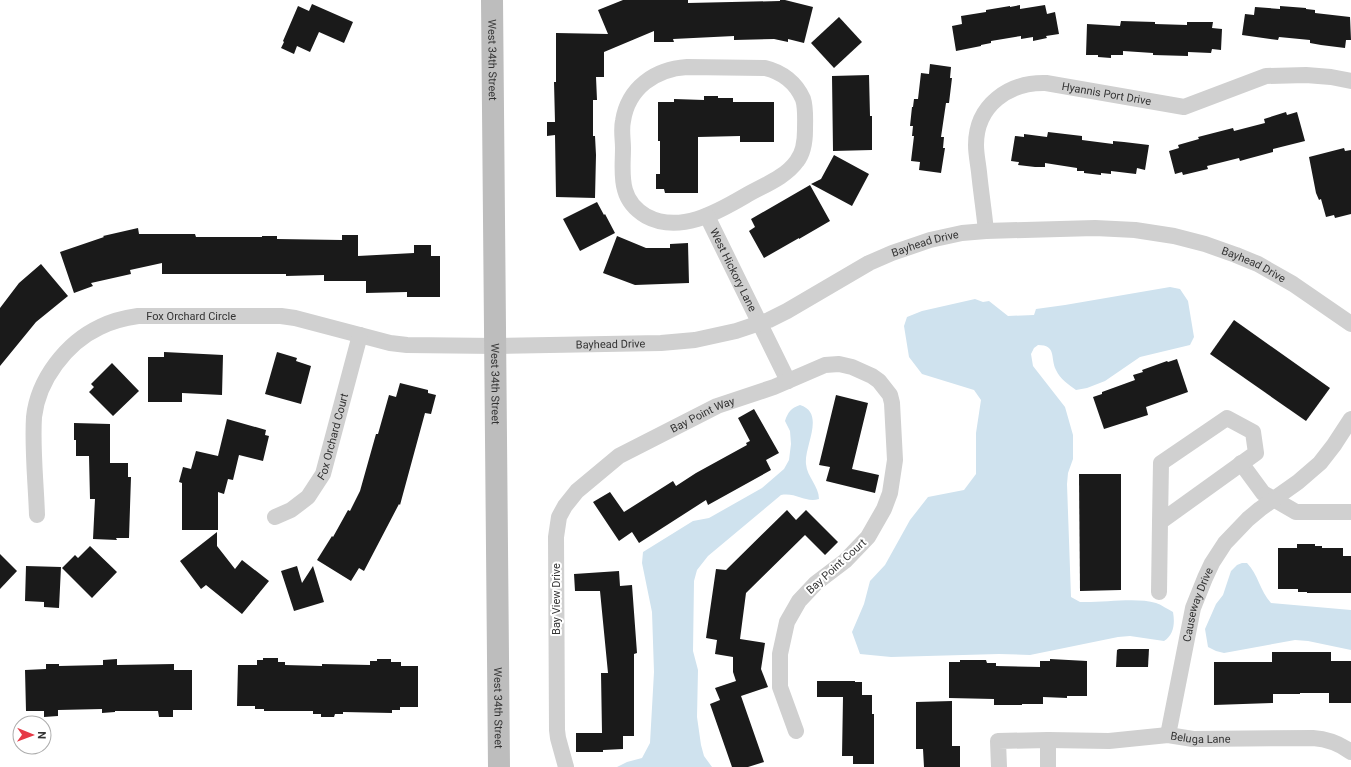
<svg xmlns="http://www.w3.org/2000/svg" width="1351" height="767" font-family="Roboto,sans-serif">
  <rect width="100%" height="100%" fill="#fff"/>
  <g fill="#cfe2ee">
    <path d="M 1170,287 L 1180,289 L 1188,301 L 1194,337 L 1190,345 L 1140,357 L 1105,381 L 1087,388 L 1076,390 C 1069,385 1060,379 1056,370 C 1050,358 1057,345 1038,345 L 1034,348 L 1031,354 L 1033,366 L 1065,407 L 1073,435 L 1073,459 L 1068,473 L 1067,484 L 1071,597 L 1080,602 C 1102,603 1136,597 1156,603 C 1162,605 1167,609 1173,612 C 1175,623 1174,635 1164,641 L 1130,636 L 1118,637 L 1030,655 L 999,654 L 891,657 L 860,654 L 852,632 L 864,604 L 870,581 L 885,565 L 910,520 L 928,497 L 964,490 L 976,474 L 976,433 L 981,400 L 974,390 L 922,374 L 909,357 L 904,326 L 907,317 L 922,311 L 975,299 L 983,302 L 989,301 L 1008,316 L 1034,315 L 1036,309 L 1065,305 Z"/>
    <path d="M 800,405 C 826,413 804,446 806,464 C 807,477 819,486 819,499 C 805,503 796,492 781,495 L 708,556 L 697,570 L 694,581 L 693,651 L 698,670 L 697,717 L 701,745 L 704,756 L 712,767 L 617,767 L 627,762 L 642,758 L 650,743 L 654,672 L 652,612 L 642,563 L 643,552 L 693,521 L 709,518 L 762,488 L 784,469 L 789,460 L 791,444 L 790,431 L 785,421 C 788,412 791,408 800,405 Z"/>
    <path d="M 1242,563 L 1247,563 C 1258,574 1260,591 1271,603 L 1351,610 L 1351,650 L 1308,641 L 1295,640 L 1224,653 L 1216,651 L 1208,647 L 1205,629 L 1216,604 L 1223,595 L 1231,571 L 1237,565 Z"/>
  </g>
  <g fill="#1a1a1a">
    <polygon points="623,0 688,0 688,3 780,1 780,0 785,0 813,7 804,43 788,39 788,42 774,39 734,40 734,36 673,39 674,42 654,42 654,31 604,52 604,77 596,77 597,100 593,100 593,136 595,136 596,155 595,198 556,197 555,135 547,136 547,122 555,122 554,82 556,82 556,33 608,34 598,10"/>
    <polygon points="312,4 353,22 344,43 319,32 310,52 297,46 294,54 281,48 284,42 283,41 298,6 309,11"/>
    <polygon points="1020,5 1020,9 1045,5 1047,14 1055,12 1059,34 1046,36 1047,38 1033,41 1033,37 1021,39 1021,36 991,41 991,43 981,45 981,46 956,51 952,26 962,24 961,16 986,12 986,10 1010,6 1010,7"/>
    <polygon points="1280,6 1306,8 1306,9 1315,10 1315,13 1350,17 1351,40 1346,40 1345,48 1321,45 1310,43 1310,40 1279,37 1278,40 1242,35 1245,14 1254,15 1255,7 1280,9"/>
    <polygon points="839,17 862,42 834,68 811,43"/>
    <polygon points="1121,21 1155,22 1155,24 1187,25 1187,22 1213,22 1212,28 1222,29 1221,50 1212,49 1211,53 1188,52 1188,56 1153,55 1153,53 1123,51 1123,55 1111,55 1111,58 1098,57 1098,55 1086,55 1087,24 1120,26"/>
    <polygon points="930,64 951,67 950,78 952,78 949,103 946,103 941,137 944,137 943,148 945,148 941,173 919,170 920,162 911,161 914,136 912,136 913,126 910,126 912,107 913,107 914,99 918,99 921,73 929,74"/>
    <polygon points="869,75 870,116 872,116 872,150 833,151 832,76"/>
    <polygon points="704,96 718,96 718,98 733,98 733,102 774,102 774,142 740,142 740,136 698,137 698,193 665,193 664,189 656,189 656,174 660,174 660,141 658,141 658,102 674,102 674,99 704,100"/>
    <polygon points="1286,112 1287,115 1297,112 1305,141 1273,149 1273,152 1247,159 1240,161 1239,158 1207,166 1208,169 1183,175 1182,172 1175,174 1169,151 1179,148 1178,145 1199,139 1198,137 1233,128 1234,131 1265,123 1264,119"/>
    <polygon points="1048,132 1082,136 1082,140 1113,144 1113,141 1124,142 1149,145 1145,170 1137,168 1136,174 1111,171 1111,174 1101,173 1101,175 1084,173 1084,171 1077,171 1077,168 1045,163 1045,167 1035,167 1018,165 1019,162 1011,161 1015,136 1024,137 1024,134 1047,137"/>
    <polygon points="1344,148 1345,151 1351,150 1351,214 1335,218 1334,215 1326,217 1321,199 1319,200 1316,193 1309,157"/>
    <polygon points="834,155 869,174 852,206 811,184 821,179"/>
    <polygon points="810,185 830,221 799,239 799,238 764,258 749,231 755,227 751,219"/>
    <polygon points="597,202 604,215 605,214 615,233 580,251 563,219"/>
    <polygon points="138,228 139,234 195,234 196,237 262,237 262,236 277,236 277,239 342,240 342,235 358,235 358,256 414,253 414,245 431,245 431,256 440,256 440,297 407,297 407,292 366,293 366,281 324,281 324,275 286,276 286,274 162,274 162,263 130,270 131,274 91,283 93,286 74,293 60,252 104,237 103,236"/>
    <polygon points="617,236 646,248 670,248 670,244 688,243 689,283 635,285 603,273"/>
    <polygon points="41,264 68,296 36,322 0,366 0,308 19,283"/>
    <polygon points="1234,320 1330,388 1306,421 1210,354"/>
    <polygon points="164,352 223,355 222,395 182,393 182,402 148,402 148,357 164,357"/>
    <polygon points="277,352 297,358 296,361 311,366 301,404 265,394"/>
    <polygon points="1177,359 1188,392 1146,407 1148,415 1104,429 1093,397 1102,394 1102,392 1135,380 1133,375 1143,372 1142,370 1167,361 1168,362"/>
    <polygon points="112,363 139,391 113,416 89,392 94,387 91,384"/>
    <polygon points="400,383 428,390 428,393 436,395 431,414 425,413 400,505 399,504 364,571 359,568 351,581 317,560 332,536 333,537 348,510 350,511 360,491 376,434 378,434 389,395 396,397"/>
    <polygon points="836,395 868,403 852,469 879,475 875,493 826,481 830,467 819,465"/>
    <polygon points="754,409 779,453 766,460 771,470 708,505 706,500 639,543 632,532 619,541 593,502 610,492 624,512 673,481 676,486 696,473 747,445 746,443 750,441 738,418"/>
    <polygon points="227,419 266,430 265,435 269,436 263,461 239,455 233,480 228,479 224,494 218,492 218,530 182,530 182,483 179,482 183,467 191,469 196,451 218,456"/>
    <polygon points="74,423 110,424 110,463 128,463 128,477 131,477 129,538 116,538 117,540 93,539 95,499 90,499 89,456 76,456 76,440 74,440"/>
    <polygon points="1079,474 1121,474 1121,590 1080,591"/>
    <polygon points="787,510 796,520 806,510 838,542 825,555 805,535 746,593 740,639 765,643 761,669 768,687 741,696 764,762 748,767 732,767 710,704 720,700 715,688 736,681 733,672 733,657 715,654 717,640 706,638 716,569 726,570"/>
    <polygon points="217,532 217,546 235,569 242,560 269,581 242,614 206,585 201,589 180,561"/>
    <polygon points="1297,544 1315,544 1315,546 1322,546 1322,548 1343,548 1343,556 1351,556 1351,593 1307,593 1307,592 1298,592 1298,589 1278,589 1278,548 1297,548"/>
    <polygon points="90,546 117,572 92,598 62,568 75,555 78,558"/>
    <polygon points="0,554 17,571 0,589"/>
    <polygon points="26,566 61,567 59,608 44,607 44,602 25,601"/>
    <polygon points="297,566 302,583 313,566 324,602 294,611 281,571"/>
    <polygon points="619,571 620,586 632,585 637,653 634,654 634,736 623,736 623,749 603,750 603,752 576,752 576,733 602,733 601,673 608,673 600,591 575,591 574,574"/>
    <polygon points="1119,649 1149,649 1148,667 1116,667 1117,650"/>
    <polygon points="1272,652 1331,652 1331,661 1351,661 1351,703 1329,703 1329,693 1300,693 1300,694 1273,694 1273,703 1214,705 1214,662 1272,662"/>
    <polygon points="263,658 278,658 278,662 285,662 285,665 322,666 322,664 370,665 370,661 377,661 377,659 391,659 391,662 401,662 401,666 418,666 418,707 400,707 400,710 392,710 392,713 343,712 343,714 335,714 334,717 321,717 321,714 313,714 313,711 264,711 264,709 255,709 255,706 237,706 238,665 257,665 257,660 263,660"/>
    <polygon points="117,659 117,665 174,664 174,670 192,670 192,710 173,710 173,717 159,717 158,711 115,711 115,712 102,713 102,709 58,710 58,716 44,717 44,711 26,711 25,670 46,669 46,664 59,664 59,666 103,665 103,660"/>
    <polygon points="1050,659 1087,661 1087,696 1067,696 1067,698 1043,697 1043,704 1022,704 1022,705 994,705 994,699 949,698 949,662 960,662 960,660 986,660 987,663 996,663 996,666 1040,667 1040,661 1050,661"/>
    <polygon points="817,681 855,681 855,682 862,682 862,695 872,695 872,714 874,714 874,764 853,764 853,756 842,756 843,697 817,697"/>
    <polygon points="952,701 952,746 960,746 960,767 924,767 923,749 916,749 916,702"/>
  </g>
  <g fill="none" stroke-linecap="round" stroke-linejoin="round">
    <g stroke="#d0d0d0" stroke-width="16">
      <path d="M 687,67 L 765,68 C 782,72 796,83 803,99 C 806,108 805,120 805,130 C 805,141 804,152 797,161 C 785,178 762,186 745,196 C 716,213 679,234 646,216 C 636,210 628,201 625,190 C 621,177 623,162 623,148 C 623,139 621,130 623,121 C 628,88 655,69 687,67 Z"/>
      <path id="s1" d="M 707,216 L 788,381"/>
      <path id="s2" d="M 986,231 C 984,211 981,192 979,172 C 978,163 976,154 976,145 C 976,105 1009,82 1046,83 L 1184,107 L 1266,76 L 1306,75 L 1331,77 L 1351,81"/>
      <polyline points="1241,463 1263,493 1296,512 1351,512"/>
      <path id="s3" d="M 37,515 C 36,483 32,449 34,417 C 38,380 66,343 100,327 C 112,321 124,318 138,316 L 281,316 L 295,318 L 390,343 L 407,345 L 496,346 L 661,343 L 695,340 L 736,331 L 769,320 L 787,311 L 869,263 L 892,253 L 930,240 L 962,233 L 986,231 L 1095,228 L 1135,230 L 1174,236 L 1205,244 L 1236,255 L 1258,264 L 1293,284 L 1351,324"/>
      <path id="s4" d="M 275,517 L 291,510 L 308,497 L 323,474 L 360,335"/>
      <polyline points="1159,592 1160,522 1256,453 1253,432 1227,418 1161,463 1160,522"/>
      <path id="s5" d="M 1168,735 L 1193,608 L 1205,578 L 1212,563 L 1225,543 L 1248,519 L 1260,509 L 1298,482 L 1320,463 L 1334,445 L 1351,419"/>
      <path id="s6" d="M 1048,740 L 1109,741 L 1168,735 L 1193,739 L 1313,738 C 1327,739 1339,743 1351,752"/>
      <path id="s7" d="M 566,767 L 558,738 L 557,730 L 556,537 L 559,517 L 565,506 L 577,491 L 619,456 L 717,406 L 774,387 L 825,365 L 839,364 L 852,367 L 872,376 L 879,381 L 890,395 L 892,403 L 895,460 L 890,493 L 884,509 L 868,537 L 845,561 L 816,583 L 799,601 L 787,622 L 780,654 L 780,687 L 796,731"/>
      <polyline points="999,767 998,741 1048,740 1048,767"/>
    </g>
    <path stroke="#bdbdbd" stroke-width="22" id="s8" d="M 492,0 L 499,767"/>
  </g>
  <g text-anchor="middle" stroke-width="4" stroke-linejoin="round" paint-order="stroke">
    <g font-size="11" fill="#333" stroke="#fff">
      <text dy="4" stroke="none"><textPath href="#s8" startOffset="60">West 34th Street</textPath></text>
      <text dy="4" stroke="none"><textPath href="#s2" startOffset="253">Hyannis Port Drive</textPath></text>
      <text dy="4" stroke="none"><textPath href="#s3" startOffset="1066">Bayhead Drive</textPath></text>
      <text dy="4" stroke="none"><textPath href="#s3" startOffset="1402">Bayhead Drive</textPath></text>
      <text dy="4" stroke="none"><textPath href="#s1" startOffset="60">West Hickory Lane</textPath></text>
      <text dy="4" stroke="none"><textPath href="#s3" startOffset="307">Fox Orchard Circle</textPath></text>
      <text dy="4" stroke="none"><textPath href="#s3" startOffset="730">Bayhead Drive</textPath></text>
      <text dy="4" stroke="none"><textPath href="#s8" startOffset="384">West 34th Street</textPath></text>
      <text dy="4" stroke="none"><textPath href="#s7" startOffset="431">Bay Point Way</textPath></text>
      <text dy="4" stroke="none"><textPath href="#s4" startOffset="105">Fox Orchard Court</textPath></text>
      <text transform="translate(836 566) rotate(-42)" y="4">Bay Point Court</text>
      <text transform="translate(556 599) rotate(-90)" y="4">Bay View Drive</text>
      <text dy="4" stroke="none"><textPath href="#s5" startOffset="134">Causeway Drive</textPath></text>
      <text dy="4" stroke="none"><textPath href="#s8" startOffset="708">West 34th Street</textPath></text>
      <text dy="4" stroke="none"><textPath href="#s6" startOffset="153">Beluga Lane</textPath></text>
    </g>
  </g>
  <g transform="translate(32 735) rotate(91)"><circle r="19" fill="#ffffff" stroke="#adadad"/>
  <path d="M0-3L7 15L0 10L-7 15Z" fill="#e63946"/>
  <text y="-6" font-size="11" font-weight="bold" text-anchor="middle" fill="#333333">N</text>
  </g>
</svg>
